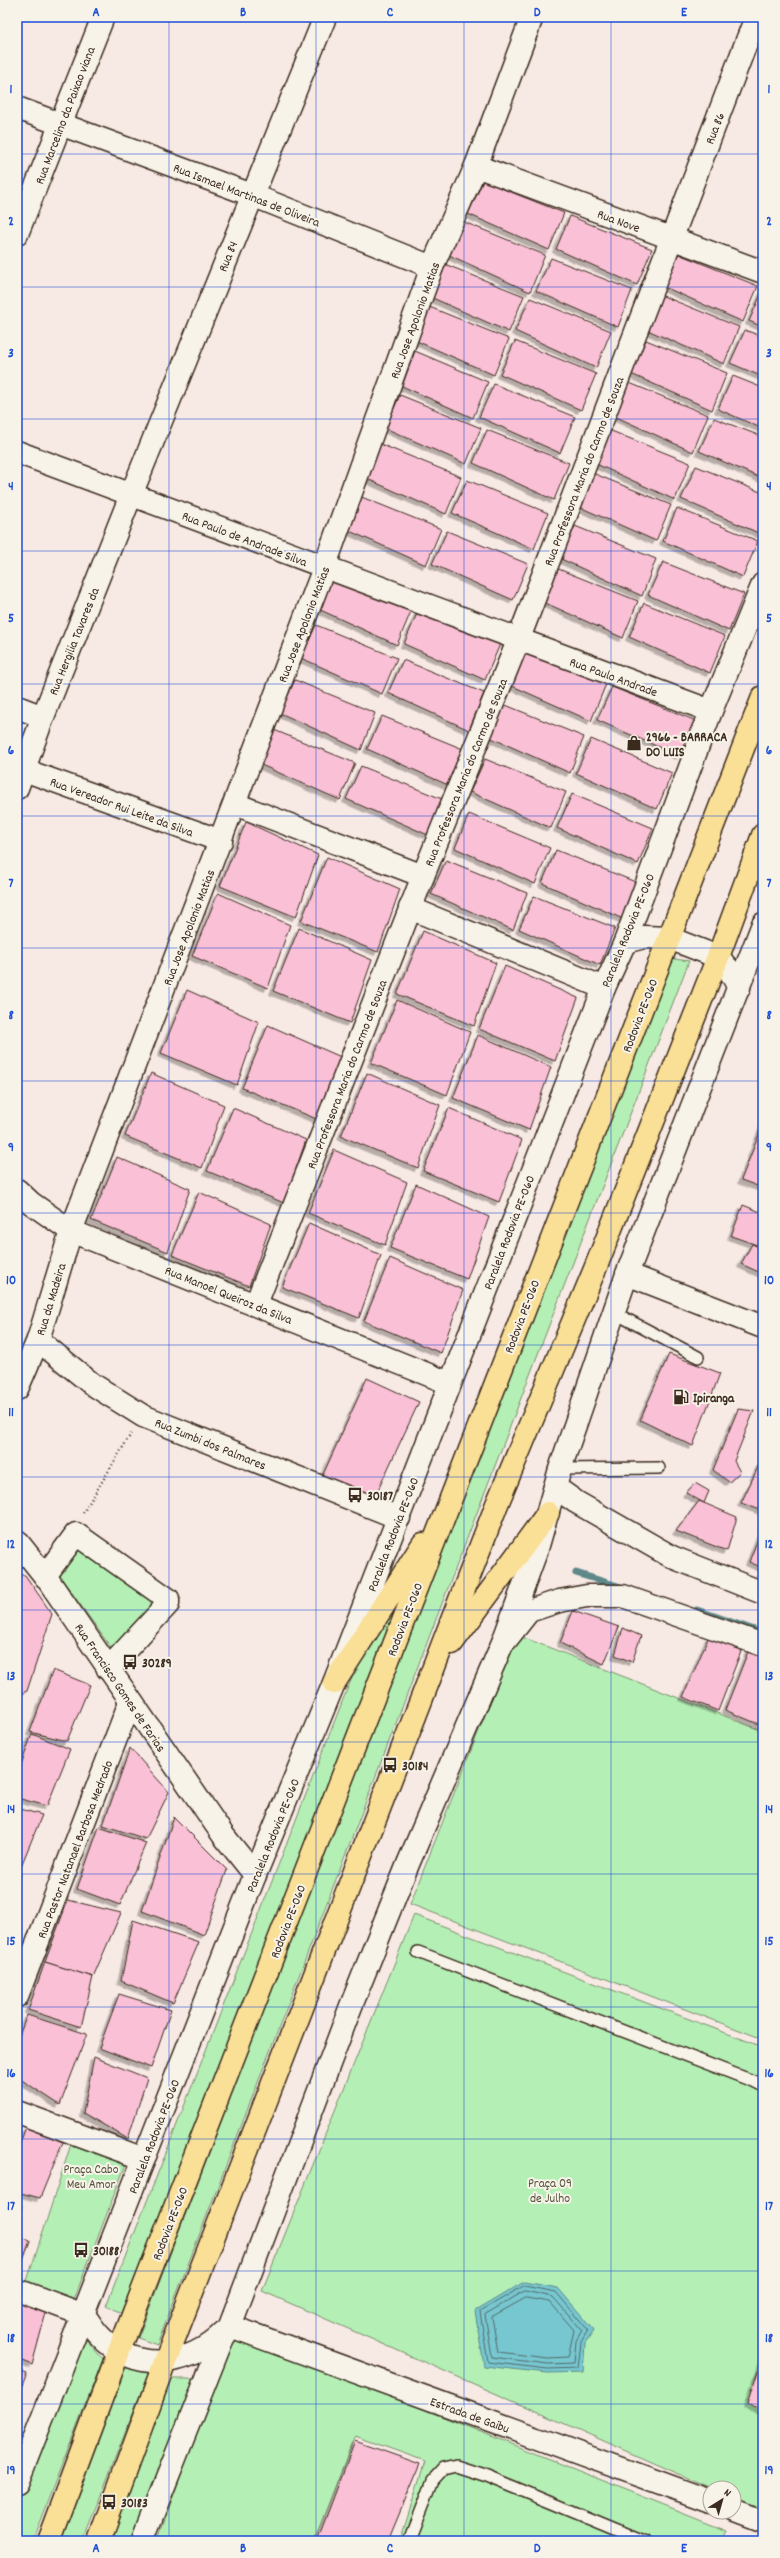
<svg xmlns="http://www.w3.org/2000/svg" width="780" height="2558" font-family="Dekko,sans-serif">
  <defs>
    <filter id="shadow"><feDropShadow dx="-3.5" dy="3.5" stdDeviation="0" flood-color="#0004"/></filter>
  </defs>
  <rect width="100%" height="100%" fill="#f7e9e4"/>
  <filter id="ink" filterUnits="userSpaceOnUse"><feTurbulence type="fractalNoise" baseFrequency=".025" numOctaves="2"/><feDisplacementMap in="SourceGraphic" scale="8" xChannelSelector="R" yChannelSelector="G"/><feConvolveMatrix kernelMatrix="1 2 1 2 8 2 1 2 1" color-interpolation-filters="sRGB"/></filter>
  <g filter="url(#ink)">
    <g fill="#b4f0b5" stroke="#788d6a">
      <polygon points="667,958 689,961 157,2345 138,2338"/>
      <polygon points="75,1529 181,1598 150,1641 124,1666 50,1562"/>
      <polygon points="401,1594 124,2314 106,2306 346,1692 384,1604"/>
      <polygon points="517,1635 763,1731 763,2039 410,1904"/>
      <polygon points="414,1915 763,2047 763,2510 734,2498 734,2488 711,2488 262,2291"/>
      <polygon points="73,2138 129,2156 73,2302 26,2284"/>
      <polygon points="232,2333 727,2530 721,2541 413,2541 401,2537 425,2461 355,2436 314,2541 157,2541"/>
      <polygon points="85,2339 103,2359 32,2541 17,2541 17,2495 27,2467"/>
      <polygon points="125,2364 150,2369 83,2541 57,2541"/>
      <polygon points="171,2379 198,2379 134,2541 109,2541"/>
    </g>
    <polygon fill="#77c7d1" stroke="#5f8889" points="524,2282 558,2288 594,2330 585,2343 583,2372 548,2373 484,2366 475,2311"/>
    <g fill="none" stroke-linecap="round" stroke-linejoin="round">
      <g stroke="#536966" stroke-width="1">
        <polygon points="524,2286 556,2292 588,2330 581,2342 578,2368 548,2369 488,2362 480,2312"/>
        <polygon points="525,2291 553,2297 582,2330 576,2341 574,2363 548,2364 492,2357 485,2315"/>
        <polygon points="526,2298 550,2302 574,2330 568,2357 548,2358 498,2352 492,2317"/>
      </g>
      <g stroke="#5f8889" stroke-width="7">
        <polyline points="576,1573 624,1588"/>
        <polyline points="697,1610 763,1633"/>
      </g>
    </g>
    <g fill="#f9c0d6" stroke="#3b2a1e" filter="url(#shadow)">
      <polygon points="483,181 564,213 549,250 468,214"/>
      <polygon points="570,216 652,249 637,285 556,249"/>
      <polygon points="464,222 545,255 530,292 449,255"/>
      <polygon points="676,253 758,286 743,322 662,286"/>
      <polygon points="551,258 632,290 618,327 536,291"/>
      <polygon points="442,263 524,296 509,332 428,296"/>
      <polygon points="763,290 763,327 749,321"/>
      <polygon points="658,294 739,327 724,364 643,328"/>
      <polygon points="530,298 611,331 596,368 515,331"/>
      <polygon points="427,306 509,339 494,375 412,339"/>
      <polygon points="745,330 763,337 763,377 730,363"/>
      <polygon points="646,340 727,373 712,410 631,374"/>
      <polygon points="515,341 596,374 581,410 500,374"/>
      <polygon points="415,351 488,382 473,418 402,386"/>
      <polygon points="733,376 763,388 763,429 718,409"/>
      <polygon points="627,382 708,415 693,452 612,415"/>
      <polygon points="494,384 575,417 560,453 479,417"/>
      <polygon points="400,395 481,428 466,464 385,428"/>
      <polygon points="714,418 763,437 763,479 699,451"/>
      <polygon points="487,430 569,463 554,500 473,463"/>
      <polygon points="609,430 690,463 675,500 594,463"/>
      <polygon points="380,444 461,477 446,514 365,478"/>
      <polygon points="696,466 763,493 763,535 681,499"/>
      <polygon points="590,472 671,505 656,541 575,505"/>
      <polygon points="467,480 548,513 534,549 452,513"/>
      <polygon points="359,496 441,529 426,565 345,529"/>
      <polygon points="677,508 758,541 743,577 663,541"/>
      <polygon points="575,526 656,559 642,596 561,559"/>
      <polygon points="447,531 528,564 513,600 432,564"/>
      <polygon points="663,562 744,594 729,631 648,595"/>
      <polygon points="556,568 638,601 623,638 541,601"/>
      <polygon points="331,576 412,609 397,645 316,608"/>
      <polygon points="644,603 725,636 710,673 629,637"/>
      <polygon points="418,611 500,644 485,680 404,644"/>
      <polygon points="316,625 397,658 382,694 301,658"/>
      <polygon points="525,651 606,684 591,721 510,685"/>
      <polygon points="403,660 484,693 469,730 388,693"/>
      <polygon points="295,680 375,713 361,750 280,713"/>
      <polygon points="612,687 694,720 679,756 597,720"/>
      <polygon points="503,704 584,737 570,773 489,737"/>
      <polygon points="382,716 463,749 448,785 367,749"/>
      <polygon points="274,730 355,763 340,800 259,764"/>
      <polygon points="591,739 672,773 657,809 576,773"/>
      <polygon points="485,759 566,792 551,828 470,792"/>
      <polygon points="361,766 442,799 428,835 346,799"/>
      <polygon points="572,794 653,828 638,864 557,828"/>
      <polygon points="469,814 550,848 535,884 455,848"/>
      <polygon points="246,822 318,855 296,917 220,886"/>
      <polygon points="556,850 638,883 623,919 542,883"/>
      <polygon points="327,857 400,889 378,952 301,921"/>
      <polygon points="446,860 527,893 513,930 431,894"/>
      <polygon points="218,893 290,925 268,988 192,956"/>
      <polygon points="534,896 615,928 600,965 519,929"/>
      <polygon points="299,928 372,960 350,1023 273,991"/>
      <polygon points="423,931 496,963 474,1026 397,994"/>
      <polygon points="505,966 578,998 555,1061 479,1029"/>
      <polygon points="187,990 259,1022 237,1085 161,1053"/>
      <polygon points="397,1000 470,1032 447,1095 371,1063"/>
      <polygon points="268,1025 341,1057 319,1120 242,1088"/>
      <polygon points="478,1035 551,1067 529,1130 453,1098"/>
      <polygon points="151,1073 224,1105 202,1168 125,1136"/>
      <polygon points="367,1073 440,1105 418,1168 341,1136"/>
      <polygon points="233,1108 306,1140 284,1203 207,1171"/>
      <polygon points="449,1108 522,1140 499,1202 423,1171"/>
      <polygon points="763,1124 763,1188 741,1180"/>
      <polygon points="334,1150 407,1182 385,1245 308,1213"/>
      <polygon points="117,1157 190,1189 168,1252 91,1220"/>
      <polygon points="416,1184 489,1217 467,1279 390,1248"/>
      <polygon points="199,1192 271,1224 249,1286 172,1255"/>
      <polygon points="743,1205 763,1213 763,1247 731,1236"/>
      <polygon points="309,1223 381,1255 359,1318 282,1287"/>
      <polygon points="752,1244 763,1249 763,1274 741,1264"/>
      <polygon points="390,1258 463,1290 441,1353 364,1321"/>
      <polygon points="669,1354 720,1373 693,1446 640,1420"/>
      <polygon points="367,1378 419,1402 371,1505 320,1481"/>
      <polygon points="738,1409 754,1411 734,1461 740,1472 729,1482 713,1470"/>
      <polygon points="763,1457 763,1511 741,1503"/>
      <polygon points="695,1483 709,1491 704,1503 686,1493"/>
      <polygon points="699,1501 737,1517 727,1551 676,1531"/>
      <polygon points="763,1526 763,1568 749,1562"/>
      <polygon points="17,1575 25,1575 52,1614 27,1691 18,1695"/>
      <polygon points="573,1611 619,1627 604,1664 560,1643"/>
      <polygon points="623,1628 641,1636 632,1662 615,1655"/>
      <polygon points="709,1636 742,1649 718,1711 683,1697"/>
      <polygon points="749,1649 763,1654 763,1726 725,1710"/>
      <polygon points="53,1670 90,1685 67,1741 30,1732"/>
      <polygon points="32,1734 70,1749 47,1806 17,1798 17,1776"/>
      <polygon points="130,1748 169,1792 146,1839 103,1825"/>
      <polygon points="17,1808 42,1815 19,1871 17,1871"/>
      <polygon points="174,1817 227,1870 204,1935 142,1911"/>
      <polygon points="99,1827 146,1843 120,1905 77,1889"/>
      <polygon points="17,1873 21,1874 17,1885"/>
      <polygon points="68,1900 121,1913 93,1977 45,1962"/>
      <polygon points="133,1920 199,1942 173,2003 121,1981"/>
      <polygon points="45,1962 93,1977 81,2027 28,2010"/>
      <polygon points="119,1994 171,2010 151,2068 99,2048"/>
      <polygon points="27,2015 87,2034 60,2105 17,2077 17,2041"/>
      <polygon points="94,2057 147,2078 128,2139 83,2113"/>
      <polygon points="26,2127 63,2142 40,2198 17,2192 17,2151"/>
      <polygon points="17,2204 22,2206 17,2218"/>
      <polygon points="17,2234 30,2241 19,2270 17,2270"/>
      <polygon points="17,2294 48,2305 32,2365 17,2359"/>
      <polygon points="763,2355 763,2413 748,2403"/>
      <polygon points="17,2370 27,2373 17,2398"/>
      <polygon points="355,2441 420,2464 388,2541 317,2541"/>
    </g>
    <g fill="none" stroke-linecap="round" stroke-linejoin="round">
      <defs>
        <g id="service">
          <polyline points="613,1312 698,1357"/>
          <polyline points="560,1469 659,1468"/>
          <polyline points="418,1952 763,2085"/>
          <polyline points="409,2541 433,2480 443,2469 456,2466 487,2476 644,2541"/>
        </g>
        <g id="minor">
          <polyline points="17,108 252,195 432,267"/>
          <polyline points="476,166 763,272"/>
          <polyline points="17,234 103,17"/>
          <polyline points="17,452 711,711"/>
          <polyline points="17,707 43,717"/>
          <polyline points="24,770 221,841"/>
          <polyline points="17,788 43,717 131,495 325,17"/>
          <polyline points="235,804 423,876"/>
          <polyline points="410,908 604,988"/>
          <polyline points="627,1274 763,1327"/>
          <polyline points="256,1304 423,876 518,641 756,17"/>
          <polyline points="38,1340 92,1384 143,1416 399,1518"/>
          <polyline points="17,1389 38,1340 71,1231 324,568 432,267 476,166 532,17"/>
          <polyline points="555,1487 576,1502 672,1557 763,1593"/>
          <polyline points="45,1576 76,1534 168,1599 168,1604 108,1669"/>
          <polyline points="506,1640 529,1611 559,1601 587,1596 623,1596 763,1645"/>
          <polyline points="17,1996 130,1702"/>
          <polyline points="17,2112 144,2159"/>
          <polyline points="17,2290 84,2315"/>
          <polyline points="230,2326 710,2501"/>
          <polyline points="734,2510 763,2521"/>
        </g>
        <g id="tertiary">
          <polyline points="17,1190 31,1203 71,1231 449,1383"/>
          <polyline points="17,1541 48,1580 223,1835 255,1875"/>
        </g>
        <g id="secondary">
          <polyline points="625,942 644,937 669,938 718,957 730,971 739,988"/>
          <path d="M 84,2315 C 89,2321 93,2329 99,2335 C 134,2374 190,2367 224,2332"/>
          <polyline points="17,2483 255,1875 334,1683 604,988 625,942 711,711 763,584"/>
          <polyline points="142,2541 222,2340 230,2326 351,2006 408,1864 503,1642 537,1549 560,1469 627,1274 763,924"/>
        </g>
        <g id="trunk">
          <polyline points="452,1643 548,1513"/>
          <polyline points="334,1683 423,1544"/>
          <polyline points="48,2541 119,2351 763,697"/>
          <polyline points="99,2541 165,2362 497,1504 595,1269 718,957 763,835"/>
        </g>
      </defs>
      <use href="#service" stroke="#3b2a1e" stroke-width="14"/>
      <use href="#minor" stroke="#3b2a1e" stroke-width="25"/>
      <use href="#tertiary" stroke="#3b2a1e" stroke-width="25"/>
      <use href="#secondary" stroke="#3b2a1e" stroke-width="25"/>
      <use href="#trunk" stroke="#3b2a1e" stroke-width="25"/>
      <polyline stroke="#3b2a1e" stroke-width="2.5" stroke-dasharray="1 3" stroke-linecap="butt" points="83,1513 131,1434"/>
      <use href="#service" stroke="#f7f3e8" stroke-width="11"/>
      <use href="#minor" stroke="#f7f3e8" stroke-width="22"/>
      <use href="#tertiary" stroke="#f7f3e8" stroke-width="22"/>
      <use href="#secondary" stroke="#f7f3e8" stroke-width="22"/>
      <use href="#trunk" stroke="#fadf96" stroke-width="22"/>
    </g>
  </g>
  <path fill="none" stroke="#1d4ed8" stroke-width="1" stroke-opacity="0.55" d="M 169,17 L 169,2541M 316,17 L 316,2541M 464,17 L 464,2541M 611,17 L 611,2541M 17,154 L 763,154M 17,287 L 763,287M 17,419 L 763,419M 17,551 L 763,551M 17,684 L 763,684M 17,816 L 763,816M 17,948 L 763,948M 17,1081 L 763,1081M 17,1213 L 763,1213M 17,1345 L 763,1345M 17,1477 L 763,1477M 17,1610 L 763,1610M 17,1742 L 763,1742M 17,1874 L 763,1874M 17,2007 L 763,2007M 17,2139 L 763,2139M 17,2271 L 763,2271M 17,2404 L 763,2404"/>
  <defs>
    <symbol id="shop-bare" viewBox="-9 -9 18 18"><path d="M-5-2.5h2.3a2.7 3.5 0 0 1 5.4 0H5L5.5 6h-11ZM-1.5-2.5h3a1.5 2.3 0 0 0-3 0Z" fill="#3b2a1e" stroke="#f7f3e8" stroke-width="2.5" paint-order="stroke"/></symbol>
    <symbol id="fuel-bare" viewBox="-9 -9 18 18"><path d="M-5.5-6h7V0h2V4h1.3V-2.5L3-4.5l.8-.8L6-3V5H2.5V1h-1V6h-7ZM-4.2-4.7v3.2H.2V-4.7Z" fill="#3b2a1e" stroke="#f7f3e8" stroke-width="2.5" paint-order="stroke"/></symbol>
    <symbol id="bus-bare" viewBox="-9 -9 18 18"><path d="M-5-6H5V4H4V6H2V4H-2V6H-4V4H-5ZM-3.5-4V0h7V-4ZM-3.5 1.2v1.5H-2V1.2ZM2 1.2v1.5H3.5V1.2Z" fill="#3b2a1e" stroke="#f7f3e8" stroke-width="2.5" paint-order="stroke"/></symbol>
  </defs>
  <g fill-rule="evenodd">
    <use href="#shop-bare" x="623" y="732" width="22" height="22"/>
    <use href="#fuel-bare" x="670" y="1386" width="22" height="22"/>
    <use href="#bus-bare" x="344" y="1484" width="22" height="22"/>
    <use href="#bus-bare" x="119" y="1651" width="22" height="22"/>
    <use href="#bus-bare" x="379" y="1754" width="22" height="22"/>
    <use href="#bus-bare" x="70" y="2239" width="22" height="22"/>
    <use href="#bus-bare" x="98" y="2491" width="22" height="22"/>
  </g>
  <g text-anchor="middle" stroke-width="4" stroke-linejoin="round" paint-order="stroke">
    <g font-size="13" fill="#3b2a1e" stroke="#f7f3e8">
      <text transform="translate(64 115) rotate(-69)" y="5">Rua Marcelino da Paixao viana</text>
      <text transform="translate(714 128) rotate(-69)" y="5">Rua 86</text>
      <text transform="translate(247 194) rotate(21)" y="5">Rua Ismael Martinas de Oliveira</text>
      <text transform="translate(619 220) rotate(20)" y="5">Rua Nove</text>
      <text transform="translate(227 256) rotate(-68)" y="5">Rua 84</text>
      <text transform="translate(414 320) rotate(-70)" y="5">Rua Jose Apolonio Matias</text>
      <text transform="translate(583 471) rotate(-69)" y="5">Rua Professora Maria do Carmo de Souza</text>
      <text transform="translate(245 538) rotate(21)" y="5">Rua Paulo de Andrade Silva</text>
      <text transform="translate(303 624) rotate(-69)" y="5">Rua Jose Apolonio Matias</text>
      <text transform="translate(73 641) rotate(-68)" y="5">Rua Hergilia Tavares da</text>
      <text transform="translate(614 676) rotate(20)" y="5">Rua Paulo Andrade</text>
      <text transform="translate(465 772) rotate(-68)" y="5">Rua Professora Maria do Carmo de Souza</text>
      <text transform="translate(122 806) rotate(20)" y="5">Rua Vereador Rui Leite da Silva</text>
      <text transform="translate(188 927) rotate(-69)" y="5">Rua Jose Apolonio Matias</text>
      <text transform="translate(627 930) rotate(-68)" y="5">Paralela Rodovia PE-060</text>
      <text transform="translate(639 1015) rotate(-69)" y="5">Rodovia PE-060</text>
      <text transform="translate(346 1074) rotate(-69)" y="5">Rua Professora Maria do Carmo de Souza</text>
      <text transform="translate(508 1232) rotate(-69)" y="5">Paralela Rodovia PE-060</text>
      <text transform="translate(229 1294) rotate(22)" y="5">Rua Manoel Queiroz da Silva</text>
      <text transform="translate(50 1299) rotate(-73)" y="5">Rua da Madeira</text>
      <text transform="translate(521 1316) rotate(-69)" y="5">Rodovia PE-060</text>
      <text transform="translate(211 1443) rotate(22)" y="5">Rua Zumbi dos Palmares</text>
      <text transform="translate(392 1534) rotate(-69)" y="5">Paralela Rodovia PE-060</text>
      <text transform="translate(404 1619) rotate(-69)" y="5">Rodovia PE-060</text>
      <text transform="translate(121 1687) rotate(56)" y="5">Rua Francisco Gomes de Farias</text>
      <text transform="translate(272 1835) rotate(-68)" y="5">Paralela Rodovia PE-060</text>
      <text transform="translate(74 1849) rotate(-69)" y="5">Rua Pastor Natanael Barbosa Medrado</text>
      <text transform="translate(287 1921) rotate(-69)" y="5">Rodovia PE-060</text>
      <text transform="translate(153 2136) rotate(-69)" y="5">Paralela Rodovia PE-060</text>
      <text transform="translate(169 2223) rotate(-69)" y="5">Rodovia PE-060</text>
      <text transform="translate(470 2414) rotate(20)" y="5">Estrada de Gaibu</text>
    </g>
    <g font-size="13" font-weight="bold" fill="#3b2a1e" stroke="#f7f3e8" text-anchor="start">
      <text x="646" y="741">2966 - BARRACA<tspan x="646" dy="15">DO LUIS</tspan></text>
      <text x="693" y="1402">Ipiranga</text>
      <text x="367" y="1500">30187</text>
      <text x="142" y="1667">30289</text>
      <text x="402" y="1770">30184</text>
      <text x="93" y="2255">30188</text>
      <text x="121" y="2507">30183</text>
    </g>
    <g font-size="13" fill="#53523c" stroke="#f7f3e8">
      <text x="91" y="2173">Praça Cabo<tspan x="91" dy="15">Meu Amor</tspan></text>
      <text x="550" y="2187">Praça 09<tspan x="550" dy="15">de Julho</tspan></text>
    </g>
  </g>
  <rect width="780" height="2558" fill="none" stroke="#f7f3e8" stroke-width="44"/>
  <g transform="translate(722 2500) rotate(37)"><circle r="19" fill="#f7f3e8" stroke="#aca397"/>
  <path d="M0-3L7 15L0 10L-7 15Z" fill="#3b2a1e"/>
  <text y="-6" font-size="11" font-weight="bold" text-anchor="middle" fill="#3b2a1e">N</text>
  </g>
  <rect x="22" y="22" width="736" height="2514" fill="none" stroke="#1d4ed8" stroke-width="1.5"/>
  <g font-size="13" text-anchor="middle" font-weight="bold" fill="#1d4ed8">
    <text x="96" y="16">A</text>
    <text x="243" y="16">B</text>
    <text x="390" y="16">C</text>
    <text x="537" y="16">D</text>
    <text x="684" y="16">E</text>
    <text x="11" y="93">1</text>
    <text x="769" y="93">1</text>
    <text x="11" y="225">2</text>
    <text x="769" y="225">2</text>
    <text x="11" y="357">3</text>
    <text x="769" y="357">3</text>
    <text x="11" y="490">4</text>
    <text x="769" y="490">4</text>
    <text x="11" y="622">5</text>
    <text x="769" y="622">5</text>
    <text x="11" y="754">6</text>
    <text x="769" y="754">6</text>
    <text x="11" y="887">7</text>
    <text x="769" y="887">7</text>
    <text x="11" y="1019">8</text>
    <text x="769" y="1019">8</text>
    <text x="11" y="1151">9</text>
    <text x="769" y="1151">9</text>
    <text x="11" y="1284">10</text>
    <text x="769" y="1284">10</text>
    <text x="11" y="1416">11</text>
    <text x="769" y="1416">11</text>
    <text x="11" y="1548">12</text>
    <text x="769" y="1548">12</text>
    <text x="11" y="1680">13</text>
    <text x="769" y="1680">13</text>
    <text x="11" y="1813">14</text>
    <text x="769" y="1813">14</text>
    <text x="11" y="1945">15</text>
    <text x="769" y="1945">15</text>
    <text x="11" y="2077">16</text>
    <text x="769" y="2077">16</text>
    <text x="11" y="2210">17</text>
    <text x="769" y="2210">17</text>
    <text x="11" y="2342">18</text>
    <text x="769" y="2342">18</text>
    <text x="11" y="2474">19</text>
    <text x="769" y="2474">19</text>
    <text x="96" y="2552">A</text>
    <text x="243" y="2552">B</text>
    <text x="390" y="2552">C</text>
    <text x="537" y="2552">D</text>
    <text x="684" y="2552">E</text>
  </g>
</svg>
